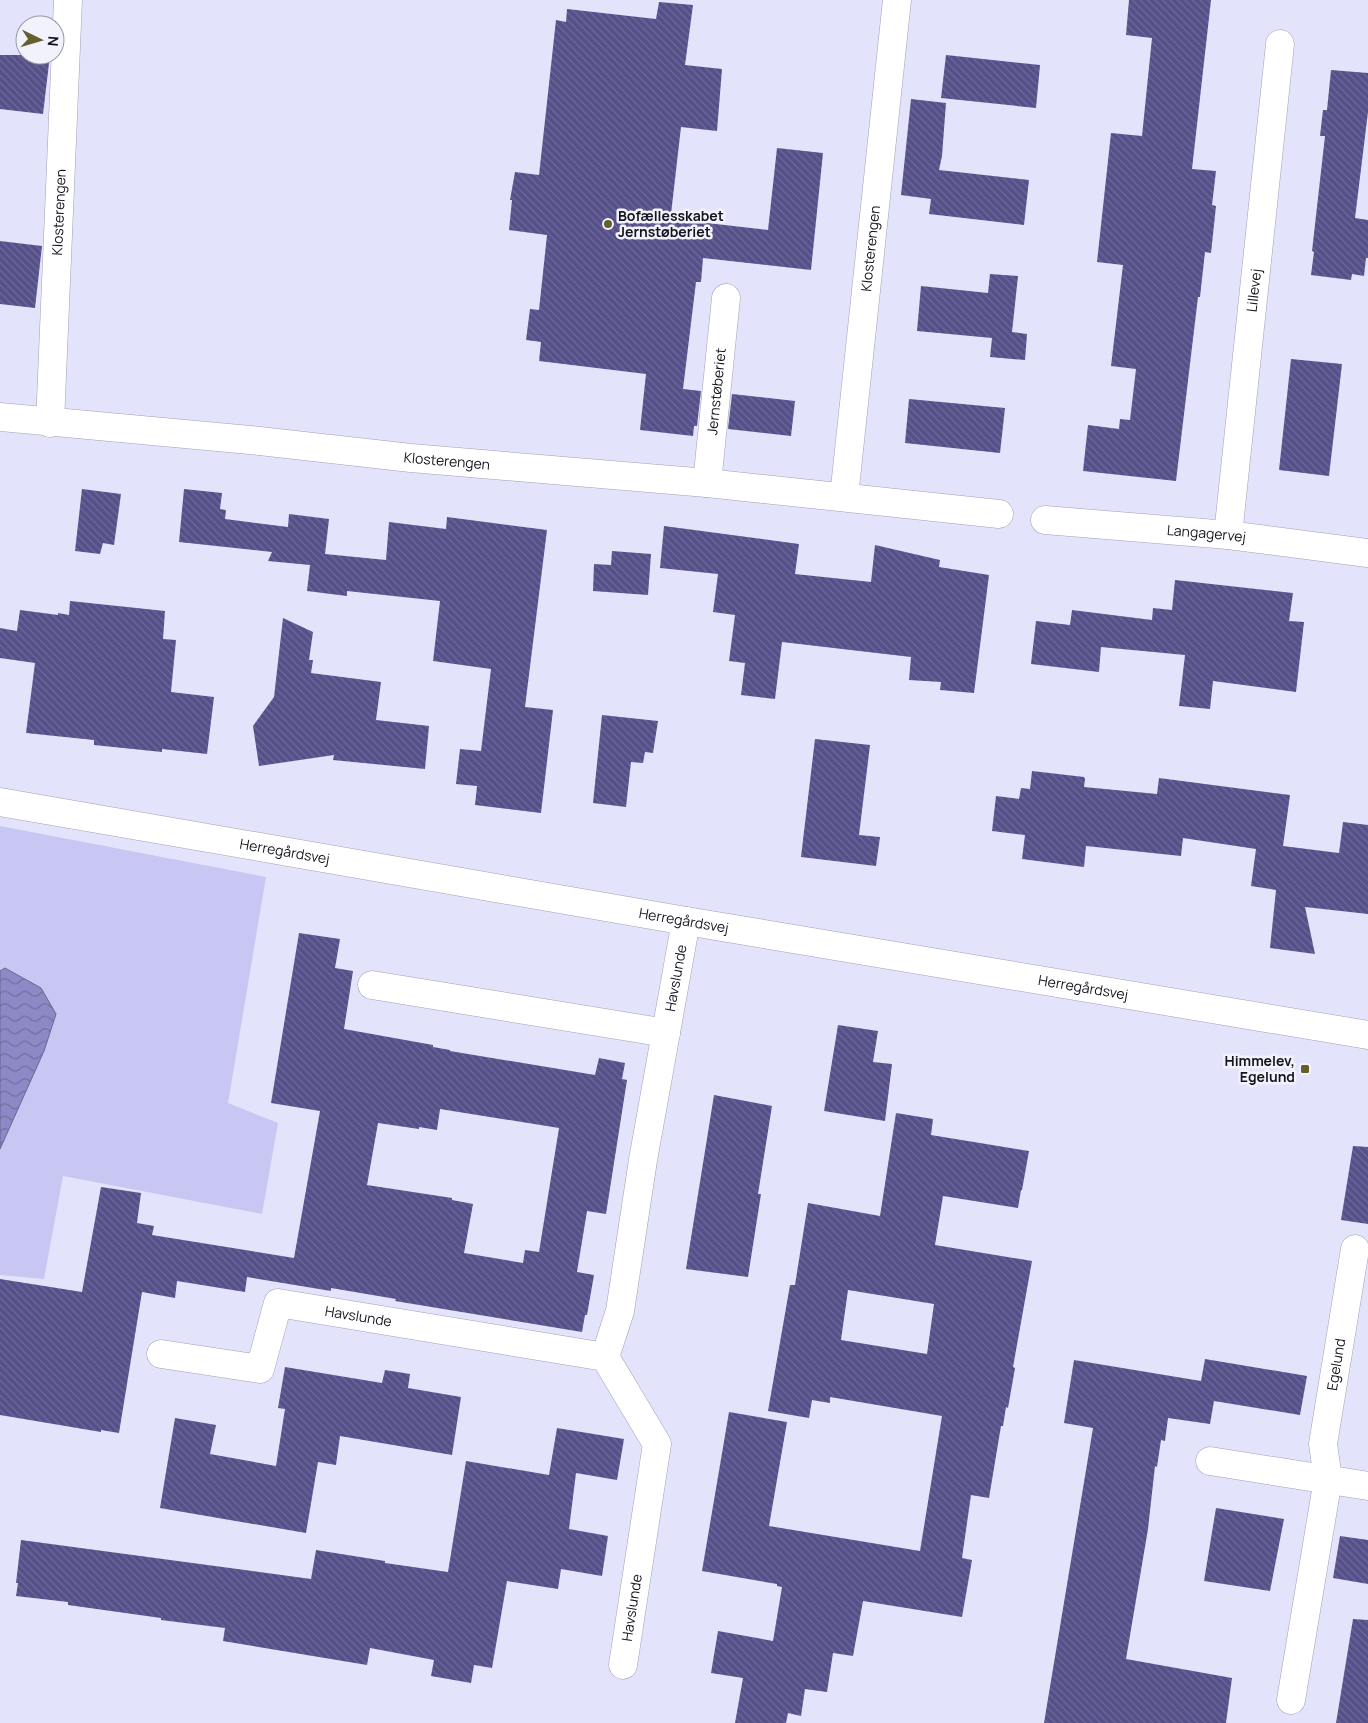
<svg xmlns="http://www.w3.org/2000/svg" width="1368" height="1723" font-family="Manrope,sans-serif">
  <defs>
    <pattern id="water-waves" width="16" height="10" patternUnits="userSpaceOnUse" patternTransform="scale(1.25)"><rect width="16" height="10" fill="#8d89c6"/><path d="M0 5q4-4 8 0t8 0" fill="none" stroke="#726fa0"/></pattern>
    <pattern id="building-back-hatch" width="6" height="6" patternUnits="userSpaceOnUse" patternTransform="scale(1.25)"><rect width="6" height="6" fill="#56508a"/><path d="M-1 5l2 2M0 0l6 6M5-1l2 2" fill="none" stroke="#6e6a96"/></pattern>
  </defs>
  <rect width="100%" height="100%" fill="#e4e3fc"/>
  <polygon fill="#c8c6f3" points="0,826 266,877 228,1103 278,1123 262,1214 63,1176 44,1279 0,1275"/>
  <polygon fill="url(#water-waves)" stroke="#696693" points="5,968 41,988 56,1014 44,1051 0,1149 0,971"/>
  <g fill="url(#building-back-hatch)" fill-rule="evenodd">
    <polygon points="1129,0 1211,0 1192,169 1216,171 1212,205 1216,206 1211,253 1205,252 1200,297 1198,297 1176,481 1083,471 1088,425 1119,429 1120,419 1130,420 1136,369 1111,366 1123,265 1097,262 1111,133 1142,136 1152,38 1126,35"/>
    <polygon points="659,2 693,5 685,65 722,69 717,131 681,127 671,214 708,218 707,223 768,230 777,148 823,153 811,270 703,258 701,282 696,282 683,389 701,391 697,426 694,426 693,436 640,430 646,374 539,361 541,342 526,340 530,309 539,310 547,235 509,230 512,200 510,200 515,172 539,175 556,20 566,22 567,9 656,19"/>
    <polygon points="0,55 50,55 43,114 0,109"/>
    <polygon points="946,55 1040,65 1036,108 941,98"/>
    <polygon points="1331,70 1368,73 1368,112 1355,218 1368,220 1368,258 1366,258 1364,276 1352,274 1351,280 1311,275 1314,252 1312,251 1325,136 1320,136 1323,110 1327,110"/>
    <polygon points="911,99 946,103 942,156 939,170 1029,180 1024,225 929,214 931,199 901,195"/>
    <polygon points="0,241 42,246 35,308 0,304"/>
    <polygon points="990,274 1018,276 1012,332 1027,334 1025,360 990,357 992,338 917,331 921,286 988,293"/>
    <polygon points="1291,359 1342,364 1329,476 1279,470"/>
    <polygon points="732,394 795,401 791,436 728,429"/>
    <polygon points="909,399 1005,408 1000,453 905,443"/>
    <polygon points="82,489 121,494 114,545 103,543 100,554 75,551"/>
    <polygon points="184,489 222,493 220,509 226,510 225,519 288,527 289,514 329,519 325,554 386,560 389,522 446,529 447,517 547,530 525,707 553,710 541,813 475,805 477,786 456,784 460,749 481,751 491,669 433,661 440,601 347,591 347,596 307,591 310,565 268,561 272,552 179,542"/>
    <polygon points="664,526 799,544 795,574 871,582 875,545 940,560 939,567 989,575 974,693 940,690 941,682 909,680 911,657 782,642 775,699 741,695 745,663 729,661 735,615 713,612 718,574 660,568"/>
    <polygon points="612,551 651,554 648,595 593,591 594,564 611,565"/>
    <polygon points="1175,580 1293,593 1289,621 1304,622 1296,692 1213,681 1210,709 1179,706 1185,655 1101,647 1099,672 1031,664 1036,621 1070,625 1072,610 1152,620 1153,608 1172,610"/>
    <polygon points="70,601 165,611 163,639 176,640 171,692 214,697 207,754 162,749 162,752 94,745 94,740 26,733 35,663 0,658 0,628 17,631 20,610 58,615 58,613 69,615"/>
    <polygon points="283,618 313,632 309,660 313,660 311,673 381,682 376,720 429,726 425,769 333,760 334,755 259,766 253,726 274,697"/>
    <polygon points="602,715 658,721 653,753 645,752 643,763 631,762 626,807 593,803"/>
    <polygon points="815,739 870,745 859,835 880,837 876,866 801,857"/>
    <polygon points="1032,771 1084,777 1085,779 1084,787 1157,794 1159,778 1290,795 1283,846 1339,853 1343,822 1368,825 1368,914 1305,907 1315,954 1270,948 1276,890 1251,886 1256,849 1183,838 1181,856 1086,846 1084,867 1022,859 1025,835 992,831 996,796 1019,799 1021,788 1030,789"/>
    <path d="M 299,933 L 340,939 L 335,968 L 353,971 L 344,1029 L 433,1045 L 433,1047 L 450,1050 L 450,1051 L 595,1075 L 599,1058 L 625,1063 L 622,1079 L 627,1080 L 606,1214 L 587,1211 L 577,1272 L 594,1275 L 587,1315 L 585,1315 L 582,1332 L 395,1301 L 396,1299 L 331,1288 L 331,1291 L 247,1277 L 245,1292 L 177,1281 L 175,1298 L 142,1292 L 119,1433 L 101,1430 L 101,1432 L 0,1415 L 0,1279 L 82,1292 L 101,1187 L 141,1193 L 137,1223 L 154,1226 L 152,1235 L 294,1258 L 320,1111 L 271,1103 ZM 440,1109 L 559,1128 L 539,1252 L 525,1250 L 523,1263 L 464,1253 L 473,1204 L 452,1200 L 452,1198 L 367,1185 L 378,1123 L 419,1129 L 419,1127 L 437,1130 Z"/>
    <polygon points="838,1025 878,1031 873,1062 892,1064 885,1121 824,1111"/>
    <polygon points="714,1095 772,1106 758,1194 761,1194 748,1277 686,1269"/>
    <path d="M 896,1113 L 933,1119 L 931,1135 L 1029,1151 L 1022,1190 L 1021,1190 L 1018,1208 L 943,1196 L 935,1245 L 1032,1261 L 1013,1367 L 1015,1368 L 1008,1408 L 1006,1407 L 1003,1426 L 1001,1426 L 989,1498 L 971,1495 L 962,1558 L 972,1560 L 962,1617 L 863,1601 L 853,1656 L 833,1653 L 827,1692 L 805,1689 L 801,1716 L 788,1713 L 786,1723 L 735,1723 L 743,1678 L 711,1673 L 718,1631 L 773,1641 L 782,1587 L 777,1586 L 777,1584 L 702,1571 L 729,1412 L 787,1422 L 769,1526 L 920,1551 L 942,1416 L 830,1397 L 830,1403 L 812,1400 L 809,1418 L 768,1411 L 790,1285 L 795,1285 L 808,1203 L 880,1216 ZM 848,1290 L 934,1304 L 927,1354 L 841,1340 Z"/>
    <polygon points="1353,1146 1368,1147 1368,1224 1341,1220"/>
    <polygon points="1205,1359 1307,1376 1300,1415 1214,1401 1210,1424 1168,1418 1165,1441 1161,1440 1157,1467 1155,1466 1148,1529 1126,1659 1232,1678 1226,1723 1044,1723 1093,1428 1064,1423 1074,1360 1201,1381"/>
    <polygon points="285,1367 382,1383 385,1370 410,1374 408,1388 461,1397 452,1455 340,1436 336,1465 318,1462 306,1533 160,1508 175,1418 216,1425 210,1454 276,1466 285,1409 278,1408"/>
    <polygon points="557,1428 624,1439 617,1480 576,1473 569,1529 608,1536 602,1576 561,1569 558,1589 507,1581 492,1668 474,1665 471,1683 431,1676 434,1660 370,1648 367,1665 223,1641 225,1628 161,1620 161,1618 68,1605 68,1602 16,1596 18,1583 16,1583 21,1540 311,1579 316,1550 385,1561 385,1563 448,1572 466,1461 549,1475"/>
    <polygon points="1216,1508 1284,1519 1270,1591 1204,1581"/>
    <polygon points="1340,1536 1368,1540 1368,1584 1333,1578"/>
    <polygon points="1353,1619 1368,1620 1368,1723 1336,1723"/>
  </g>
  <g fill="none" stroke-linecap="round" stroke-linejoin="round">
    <defs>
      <g id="minor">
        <path id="s1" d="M 0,417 L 250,440 L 411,458 L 707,483 L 999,514"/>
        <path id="s2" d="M 50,423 L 68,0"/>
        <path id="s3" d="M 707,483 L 726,298"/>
        <path id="s4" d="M 844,497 L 897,0"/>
        <path id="s5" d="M 1045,520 L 1228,535 L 1368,553"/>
        <path id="s6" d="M 1228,535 L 1280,44"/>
        <path id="s7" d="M 0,802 L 686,921 L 1368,1035"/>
        <polyline points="372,985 666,1033"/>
        <path id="s8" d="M 161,1354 L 260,1369 L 278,1303 L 605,1357"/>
        <polyline points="1210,1461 1368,1486"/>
        <path id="s9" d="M 623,1665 L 657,1444 L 605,1357 L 620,1311 L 643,1160 L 686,921"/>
        <path id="s10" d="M 1291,1700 L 1328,1479 L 1323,1444 L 1355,1249"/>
      </g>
    </defs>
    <use href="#minor" stroke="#a1a0b8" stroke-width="29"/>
    <use href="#minor" stroke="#fff" stroke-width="28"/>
  </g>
  <g fill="#645f2c" stroke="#f2f2fc" stroke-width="2">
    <circle cx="608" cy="224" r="5"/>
    <rect x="1300" y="1064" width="10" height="10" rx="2.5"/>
  </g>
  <g text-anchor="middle" stroke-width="5" stroke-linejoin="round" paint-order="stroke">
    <g font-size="14" fill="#14141d" stroke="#f2f2fc">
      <text dy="5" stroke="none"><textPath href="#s2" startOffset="211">Klosterengen</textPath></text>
      <text dy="5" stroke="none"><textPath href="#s4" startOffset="250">Klosterengen</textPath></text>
      <text dy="5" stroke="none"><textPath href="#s6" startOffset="246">Lillevej</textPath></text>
      <text dy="5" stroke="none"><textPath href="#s3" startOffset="92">Jernstøberiet</textPath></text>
      <text dy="5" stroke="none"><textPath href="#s1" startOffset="449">Klosterengen</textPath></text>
      <text dy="5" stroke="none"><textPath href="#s5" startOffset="162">Langagervej</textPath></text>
      <text dy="5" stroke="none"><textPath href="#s7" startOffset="289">Herregårdsvej</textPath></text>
      <text dy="5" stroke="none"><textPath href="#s7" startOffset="694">Herregårdsvej</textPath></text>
      <text dy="5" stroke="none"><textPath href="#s9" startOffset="711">Havslunde</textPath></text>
      <text dy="5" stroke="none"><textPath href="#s7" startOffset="1099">Herregårdsvej</textPath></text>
      <text dy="5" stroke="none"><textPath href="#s8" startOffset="250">Havslunde</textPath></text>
      <text dy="5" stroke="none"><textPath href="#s10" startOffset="340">Egelund</textPath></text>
      <text dy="5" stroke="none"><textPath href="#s9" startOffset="58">Havslunde</textPath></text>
    </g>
    <g font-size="14" font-weight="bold" fill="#14141d" stroke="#f2f2fc" text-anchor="start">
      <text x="618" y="221">Bofællesskabet<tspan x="618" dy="16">Jernstøberiet</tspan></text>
      <text x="1295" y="1066" text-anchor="end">Himmelev,<tspan x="1295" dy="16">Egelund</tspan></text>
    </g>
  </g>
  <g transform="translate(40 40) rotate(95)"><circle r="24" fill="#f2f2fc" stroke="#9999a3"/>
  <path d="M0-4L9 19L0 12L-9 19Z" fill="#645f2c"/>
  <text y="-8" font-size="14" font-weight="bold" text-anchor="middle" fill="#14141d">N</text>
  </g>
</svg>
